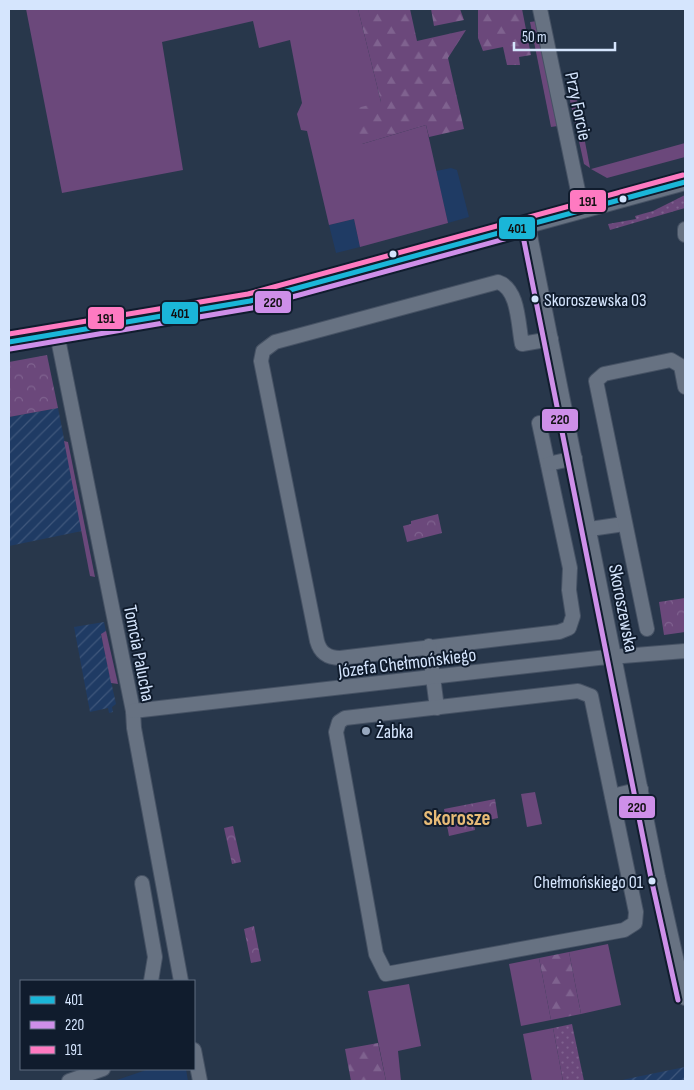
<svg xmlns="http://www.w3.org/2000/svg" width="694" height="1090" font-family="'Sofia Sans Condensed',sans-serif">
  <defs>
    <pattern id="industrial-furrows" width="10" height="10" patternUnits="userSpaceOnUse" patternTransform="scale(1.25)"><rect width="10" height="10" fill="#1f3b64"/><path d="M-1 1l2-2M0 10L10 0M9 11l2-2" fill="none" stroke="#3f577b"/></pattern>
    <pattern id="forest-firs" width="22" height="20" patternUnits="userSpaceOnUse" patternTransform="scale(1.25)"><rect width="22" height="20" fill="#6b487b"/><path d="M5 1l3.5 6h-7zM16 11l3.5 6h-7z" fill="#7f628f"/></pattern>
    <pattern id="park-crowns" width="20" height="18" patternUnits="userSpaceOnUse" patternTransform="scale(1.25)"><rect width="20" height="18" fill="#6b487b"/><path d="M2 6a3 3 0 1 1 6 0M12 15a3 3 0 1 1 6 0" fill="none" stroke="#7f628f"/></pattern>
    <pattern id="garden-dots" width="8" height="8" patternUnits="userSpaceOnUse" patternTransform="scale(1.25)"><rect width="8" height="8" fill="#6b487b"/><path d="M2 2h.1M6 6h.1" fill="none" stroke="#7f628f" stroke-width="1.8" stroke-linecap="round"/></pattern>
  </defs>
  <rect width="100%" height="100%" fill="#28374b"/>
  <g fill="#1f3b64">
    <polygon points="451,168 457,170 469,217 448,223 436,171"/>
    <polygon points="354,219 360,247 336,253 329,225"/>
    <polygon points="149,1069 186,1069 188,1081 114,1081"/>
  </g>
  <g fill="url(#industrial-furrows)">
    <polygon points="58,408 82,531 9,546 9,417"/>
    <polygon points="104,622 106,631 101,635 116,704 112,707 113,712 109,713 108,708 90,712 74,627"/>
    <polygon points="685,1067 685,1081 618,1081 636,1077"/>
  </g>
  <g fill="#6b487b">
    <polygon points="26,9 358,9 381,102 362,144 426,125 448,223 360,247 354,219 329,225 307,131 301,130 297,114 302,103 290,40 259,48 253,21 162,42 183,170 62,193"/>
    <polygon points="537,21 558,126 551,127 530,22"/>
    <polygon points="576,94 590,168 584,164 569,96"/>
    <polygon points="685,143 685,157 607,178 591,169"/>
    <polygon points="64,441 68,442 95,577 90,576"/>
    <polygon points="106,631 118,684 111,683 101,634"/>
    <polygon points="535,792 542,824 527,827 521,794"/>
    <polygon points="608,944 621,1005 581,1014 569,952"/>
    <polygon points="539,958 551,1020 521,1026 509,964"/>
    <polygon points="409,984 421,1046 398,1051 401,1081 386,1081 368,991"/>
    <polygon points="553,1028 563,1081 532,1081 523,1034"/>
  </g>
  <g fill="url(#forest-firs)">
    <polygon points="358,9 410,9 417,41 466,30 448,58 464,129 429,137 426,125 362,144 353,109 381,102"/>
    <polygon points="431,9 460,9 464,20 434,26"/>
    <polygon points="478,9 522,9 531,55 519,57 520,65 507,65 503,47 483,51 478,38"/>
    <polygon points="569,952 581,1014 551,1020 539,958"/>
    <polygon points="378,1043 386,1081 351,1081 345,1049"/>
  </g>
  <g fill="url(#park-crowns)">
    <polygon points="47,355 58,408 9,417 9,362"/>
    <polygon points="438,514 442,533 407,542 403,526 411,524 411,521"/>
    <polygon points="685,598 685,632 664,635 659,602"/>
    <polygon points="495,799 498,818 474,823 475,830 449,836 444,809"/>
    <polygon points="233,826 241,862 232,864 224,828"/>
    <polygon points="254,926 261,961 251,963 244,929"/>
  </g>
  <g fill="url(#garden-dots)">
    <polygon points="685,195 685,208 610,230 608,224 636,219 635,216 653,211"/>
    <polygon points="572,1024 584,1081 563,1081 553,1028"/>
  </g>
  <g fill="none" stroke-linecap="round" stroke-linejoin="round">
    <defs>
      <g id="minor">
        <polyline points="540,9 582,210"/>
        <polyline points="528,225 658,877 685,998"/>
        <polyline points="685,229 685,235"/>
        <polyline points="57,334 133,711 134,728 181,981"/>
        <path d="M 539,423 L 570,568 L 569,590 L 573,616 L 569,628 L 559,632 L 340,658 C 327,658 320,652 317,641 L 261,361 L 263,351 L 275,342 L 498,282 C 519,289 518,325 522,344 L 551,339"/>
        <polyline points="548,464 575,458"/>
        <polyline points="590,529 624,524"/>
        <polyline points="647,629 596,381 604,374 671,360 681,366 685,387"/>
        <polyline points="429,646 437,708"/>
        <polygon points="578,691 591,696 636,912 635,923 624,930 386,974 376,954 336,732 339,722 345,718"/>
        <polyline points="133,711 598,658 685,651"/>
        <polyline points="612,796 641,789"/>
        <polyline points="142,883 155,957 151,981"/>
        <polyline points="194,1050 200,1081"/>
        <polyline points="69,1081 103,1069"/>
      </g>
      <polyline id="tertiary" points="9,342 250,301 685,182"/>
    </defs>
    <use href="#minor" stroke="#465264" stroke-width="16"/>
    <use href="#tertiary" stroke="#465264" stroke-width="18"/>
    <use href="#minor" stroke="#677282" stroke-width="14"/>
    <use href="#tertiary" stroke="#677282" stroke-width="16"/>
    <defs>
      <polyline id="bus-1" points="9,342 250,301 685,182"/>
      <g id="bus-2">
        <polyline points="521,226 651,878 678,1000"/>
        <polyline points="10,349 252,308 530,232"/>
      </g>
      <polyline id="bus-3" points="9,334 248,294 683,175"/>
    </defs>
    <use href="#bus-1" stroke="#101c2d" stroke-width="9"/>
    <use href="#bus-2" stroke="#101c2d" stroke-width="9"/>
    <use href="#bus-3" stroke="#101c2d" stroke-width="9"/>
    <use href="#bus-1" stroke="#1ab6d8" stroke-width="5"/>
    <use href="#bus-2" stroke="#ce8fe9" stroke-width="5"/>
    <use href="#bus-3" stroke="#fe7ac1" stroke-width="5"/>
  </g>
  <g fill="#d5e5fd" stroke="#101c2d" stroke-width="2">
    <circle cx="623" cy="199" r="4.5"/>
    <circle cx="393" cy="254" r="4.5"/>
    <circle cx="535" cy="299" r="4.5"/>
    <circle cx="652" cy="881" r="4.5"/>
  </g>
  <circle fill="#98a8bf" stroke="#101c2d" stroke-width="2" cx="366" cy="731" r="5"/>
  <g text-anchor="middle" stroke-width="4" stroke-linejoin="round" paint-order="stroke">
    <g font-size="18" fill="#d5e5fd" stroke="#101c2d" text-anchor="start">
      <text x="544" y="306">Skoroszewska 03</text>
      <text x="643" y="888" text-anchor="end">Chełmońskiego 01</text>
    </g>
    <g font-size="19" fill="#d5e5fd" stroke="#101c2d">
      <text transform="translate(579 106) rotate(78)" y="7">Przy Forcie</text>
      <text transform="translate(624 608) rotate(79)" y="7">Skoroszewska</text>
      <text transform="translate(140 653) rotate(79)" y="7">Tomcia Palucha</text>
      <text transform="translate(407 662) rotate(-7)" y="7">Józefa Chełmońskiego</text>
    </g>
    <g font-size="19" fill="#d5e5fd" stroke="#101c2d" text-anchor="start">
      <text x="376" y="738">Żabka</text>
    </g>
    <g font-size="21" font-weight="bold" fill="#e7bb77" stroke="#101c2d">
      <text x="457" y="825">Skorosze</text>
    </g>
  </g>
  <g stroke="#101c2d" stroke-width="2">
    <rect x="569" y="189" width="38" height="24" rx="5" fill="#fe7ac1"/>
    <rect x="498" y="216" width="38" height="24" rx="5" fill="#1ab6d8"/>
    <rect x="254" y="290" width="38" height="24" rx="5" fill="#ce8fe9"/>
    <rect x="161" y="301" width="38" height="24" rx="5" fill="#1ab6d8"/>
    <rect x="87" y="306" width="38" height="24" rx="5" fill="#fe7ac1"/>
    <rect x="541" y="408" width="38" height="24" rx="5" fill="#ce8fe9"/>
    <rect x="618" y="795" width="38" height="24" rx="5" fill="#ce8fe9"/>
  </g>
  <g font-size="14" text-anchor="middle" font-weight="bold" fill="#111">
    <text x="588" y="206">191</text>
    <text x="517" y="233">401</text>
    <text x="273" y="307">220</text>
    <text x="180" y="318">401</text>
    <text x="106" y="323">191</text>
    <text x="560" y="424">220</text>
    <text x="637" y="812">220</text>
  </g>
  <rect width="694" height="1090" fill="none" stroke="#d5e5fd" stroke-width="20"/>
  <rect x="20" y="980" width="175" height="90" fill="#101c2d" stroke="#5f6c80"/>
  <rect x="30" y="996" width="25" height="8" fill="#1ab6d8" stroke="#5f6c80"/>
  <text x="65" y="1005" font-size="15" fill="#d5e5fd">401</text>
  <rect x="30" y="1021" width="25" height="8" fill="#ce8fe9" stroke="#5f6c80"/>
  <text x="65" y="1030" font-size="15" fill="#d5e5fd">220</text>
  <rect x="30" y="1046" width="25" height="8" fill="#fe7ac1" stroke="#5f6c80"/>
  <text x="65" y="1055" font-size="15" fill="#d5e5fd">191</text>
  <path d="M514 42v8h101v-8" fill="none" stroke="#d5e5fd" stroke-width="2.5"/>
  <text x="522" y="42" font-size="15" fill="#d5e5fd" stroke="#101c2d" stroke-width="4" paint-order="stroke">50 m</text>
</svg>
